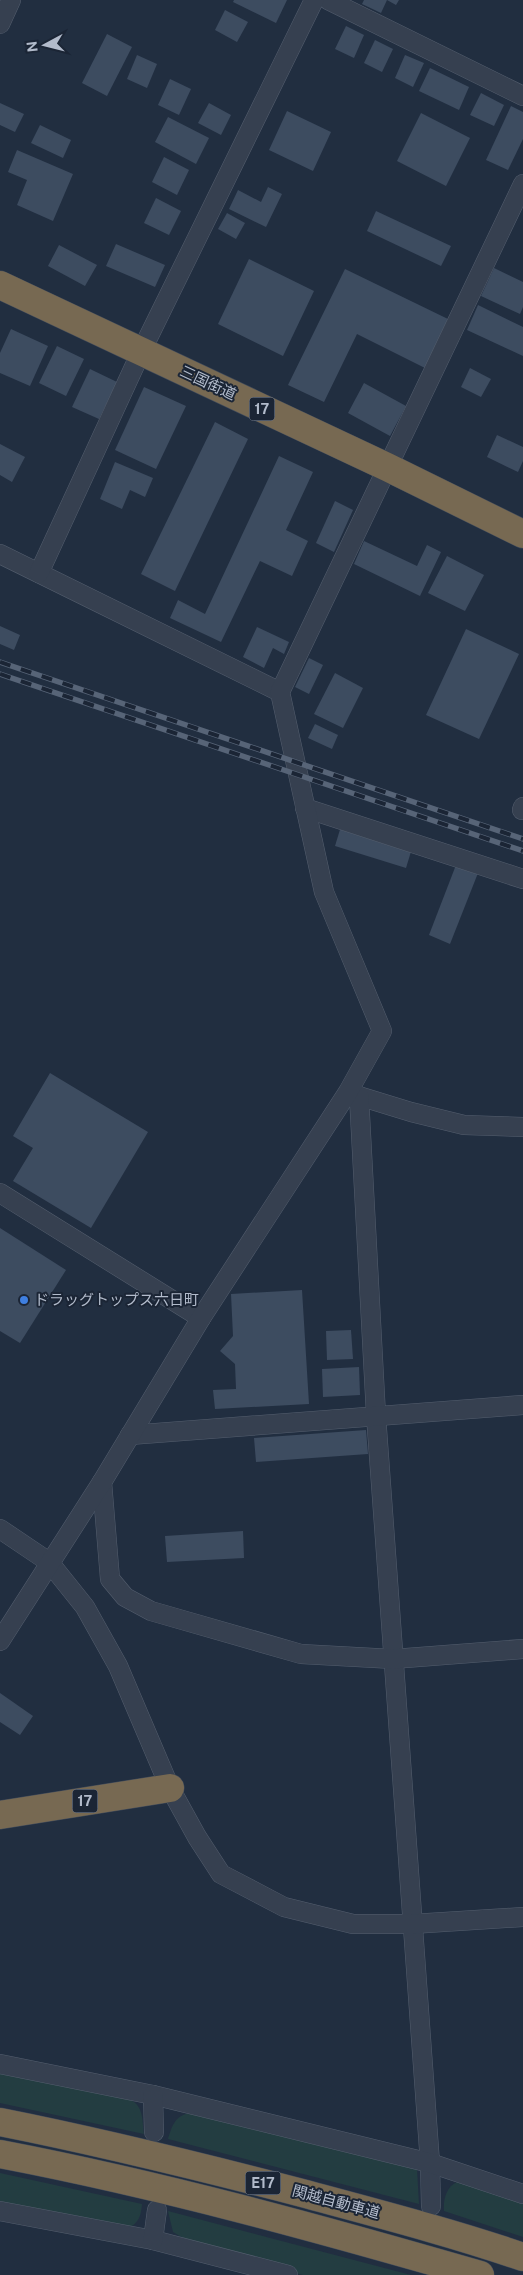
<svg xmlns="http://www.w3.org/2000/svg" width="523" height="2275" font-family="'Public Sans','Noto Sans JP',sans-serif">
  <rect width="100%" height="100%" fill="#212e40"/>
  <g fill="#233d41">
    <path d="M 0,2072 L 127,2098 C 144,2105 142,2118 144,2134 L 0,2103 Z"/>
    <path d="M 189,2113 L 417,2169 L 419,2204 L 168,2139 C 172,2126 175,2116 189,2113 Z"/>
    <path d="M 0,2173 L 142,2204 C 141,2216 139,2223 127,2229 L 0,2202 Z"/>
    <path d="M 457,2182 L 523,2201 L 523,2237 L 444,2211 C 443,2200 446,2187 457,2182 Z"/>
    <polygon points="168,2211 411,2275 303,2275 184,2244 183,2238 173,2232"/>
  </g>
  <g fill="#3d4c60">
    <polygon points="234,0 287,0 276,23 233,2"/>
    <polygon points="364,0 399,0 396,5 387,0 381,13 362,4"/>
    <polygon points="225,10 248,22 237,42 215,30"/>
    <polygon points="346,26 364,35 354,58 335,49"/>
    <polygon points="107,34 132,47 107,96 82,83"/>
    <polygon points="375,40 393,49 382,72 364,63"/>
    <polygon points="137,55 157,64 147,88 127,79"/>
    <polygon points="405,55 424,63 413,87 395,78"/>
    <polygon points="430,68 469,87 459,110 419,91"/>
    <polygon points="170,79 191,89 179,115 158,105"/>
    <polygon points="481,93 504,105 494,126 470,115"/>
    <polygon points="0,103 24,114 15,132 0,125"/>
    <polygon points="209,103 231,115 221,135 198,123"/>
    <polygon points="511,106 523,112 523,139 508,170 486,160"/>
    <polygon points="287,111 331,132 313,171 269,150"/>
    <polygon points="421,113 470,138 446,186 397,161"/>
    <polygon points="168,117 209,138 196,164 155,142"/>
    <polygon points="40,125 71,140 63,158 31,143"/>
    <polygon points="17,150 73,174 53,221 17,205 27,180 8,172"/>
    <polygon points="164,157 189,170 177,195 152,182"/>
    <polygon points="268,187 282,194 266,227 229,209 238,190 261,202"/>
    <polygon points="156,198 181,211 169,235 144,223"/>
    <polygon points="376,211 451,246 441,266 367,231"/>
    <polygon points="227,213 245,223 236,239 218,229"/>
    <polygon points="116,244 165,265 155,287 106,266"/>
    <polygon points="59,245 97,265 85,286 48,266"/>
    <polygon points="249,259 314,291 283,356 218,324"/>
    <polygon points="494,268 523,282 523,307 520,314 481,296"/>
    <polygon points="345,269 448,319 425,368 357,334 324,402 288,385"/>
    <polygon points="478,305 523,327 523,356 467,330"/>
    <polygon points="11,329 48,346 30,386 0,373 0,353"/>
    <polygon points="57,346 84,359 66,396 39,383"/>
    <polygon points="470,368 491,379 481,397 461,387"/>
    <polygon points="90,369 117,382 99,419 72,407"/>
    <polygon points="364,383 406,406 390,436 348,413"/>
    <polygon points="144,387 186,406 156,469 115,450"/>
    <polygon points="215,422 248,439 175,591 141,574"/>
    <polygon points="497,435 523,447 523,461 518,472 487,457"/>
    <polygon points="0,444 25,457 12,482 0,475"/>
    <polygon points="279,456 313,472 286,530 308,541 292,576 260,561 221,642 170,618 178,600 205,614"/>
    <polygon points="115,462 153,478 145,497 130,490 122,509 100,499"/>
    <polygon points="335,501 353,510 334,552 316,543"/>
    <polygon points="364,541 417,566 427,545 441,552 420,596 354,564"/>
    <polygon points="447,556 484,575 465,611 428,593"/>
    <polygon points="0,626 20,635 14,650 0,644"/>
    <polygon points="257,627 289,642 284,654 273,648 264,668 243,657"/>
    <polygon points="466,629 519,654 479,739 426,715"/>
    <polygon points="309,658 323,665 309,694 295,687"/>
    <polygon points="335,673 363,688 343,728 314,714"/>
    <polygon points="315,724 338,735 332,749 308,738"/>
    <polygon points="342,823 413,845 406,868 335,846"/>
    <polygon points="456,865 478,873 450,944 429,935"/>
    <polygon points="50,1073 148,1132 91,1228 13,1181 33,1148 13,1136"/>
    <polygon points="0,1228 66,1270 20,1343 0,1331"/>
    <polygon points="302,1290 309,1404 215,1409 213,1390 236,1389 235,1364 220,1351 233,1336 231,1294"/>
    <polygon points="351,1330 353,1359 327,1360 326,1331"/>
    <polygon points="359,1367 360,1395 323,1397 322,1369"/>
    <polygon points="366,1430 368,1454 256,1462 254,1438"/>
    <polygon points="243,1531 244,1558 167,1562 165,1536"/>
    <polygon points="0,1693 33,1716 20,1735 0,1722"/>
  </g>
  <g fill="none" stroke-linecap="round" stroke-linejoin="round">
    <defs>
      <g id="minor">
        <polyline points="328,0 523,96"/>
        <polyline points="0,24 11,0"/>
        <polyline points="0,554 280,692"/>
        <polyline points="39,573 141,352 314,0"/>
        <polyline points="305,808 523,879"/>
        <polyline points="522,810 523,807"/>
        <polyline points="349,1093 411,1112 464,1125 523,1127"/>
        <polyline points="359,1096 376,1415 430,2163 431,2206"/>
        <polyline points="0,1193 201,1318"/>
        <polyline points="130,1435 523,1405"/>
        <polyline points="102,1482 110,1579 125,1597 151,1611 301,1654 393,1659 523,1649"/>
        <polyline points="0,1529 49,1562 85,1607 118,1666 170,1788 197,1837 221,1874 284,1907 353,1924 412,1924 523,1917"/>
        <polyline points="0,1641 102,1482 201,1318 348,1092 382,1031 324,892 280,692 523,184"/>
        <polyline points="0,2064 153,2095 430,2163 523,2194"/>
        <polyline points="153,2095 154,2132"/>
        <polyline points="0,2211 153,2240 288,2275"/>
        <polyline points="153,2240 157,2210"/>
      </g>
      <g id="highway">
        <polyline points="0,285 387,467 523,534"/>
        <polyline points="0,1815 170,1788"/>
        <path d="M 0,2122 C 101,2142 202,2167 302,2193 C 376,2213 450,2232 523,2257"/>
        <path d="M 0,2154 C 162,2185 321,2229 480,2275"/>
      </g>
    </defs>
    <use href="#minor" stroke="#545e6e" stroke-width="20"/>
    <use href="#highway" stroke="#414b5b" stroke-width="29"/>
    <use href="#minor" stroke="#364050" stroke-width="19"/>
    <use href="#highway" stroke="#776952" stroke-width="28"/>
    <defs>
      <g id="rail">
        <polyline points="0,662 523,839"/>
        <polyline points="0,674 523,851"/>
      </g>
    </defs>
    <use href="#rail" stroke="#576477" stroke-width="5.5"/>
    <use href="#rail" stroke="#1b2535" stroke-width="4" stroke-dasharray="11" stroke-linecap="butt"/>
  </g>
  <circle fill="#3f7fe0" stroke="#1b2535" stroke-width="2" cx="24" cy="1300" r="5"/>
  <g text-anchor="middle" stroke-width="4" stroke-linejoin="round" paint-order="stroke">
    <g fill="#1b2535" stroke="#858e9e" stroke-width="1">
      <rect x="249.5" y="397.5" width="25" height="23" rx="4"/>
      <rect x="72.5" y="1789.5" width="25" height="23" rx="4"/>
      <rect x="245.5" y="2171.5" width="35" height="23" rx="4"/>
    </g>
    <g font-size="14" font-weight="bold" fill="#b2bbcb">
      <text x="262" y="414">17</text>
      <text x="85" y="1806">17</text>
      <text x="263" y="2188">E17</text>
    </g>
    <g font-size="15" fill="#b2bbcb" stroke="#1b2535">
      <text transform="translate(208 383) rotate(25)" y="5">三国街道</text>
      <text transform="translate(336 2202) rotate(15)" y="5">関越自動車道</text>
    </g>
    <g font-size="15" fill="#b2bbcb" stroke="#1b2535" text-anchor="start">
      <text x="34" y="1305">ドラッグトップス六日町</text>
    </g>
  </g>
  <g transform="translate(45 45) rotate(263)" stroke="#1b2535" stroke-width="4" paint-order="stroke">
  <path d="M0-4L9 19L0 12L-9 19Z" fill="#b2bbcb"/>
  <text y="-8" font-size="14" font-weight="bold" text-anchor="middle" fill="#b2bbcb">N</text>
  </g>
</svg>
